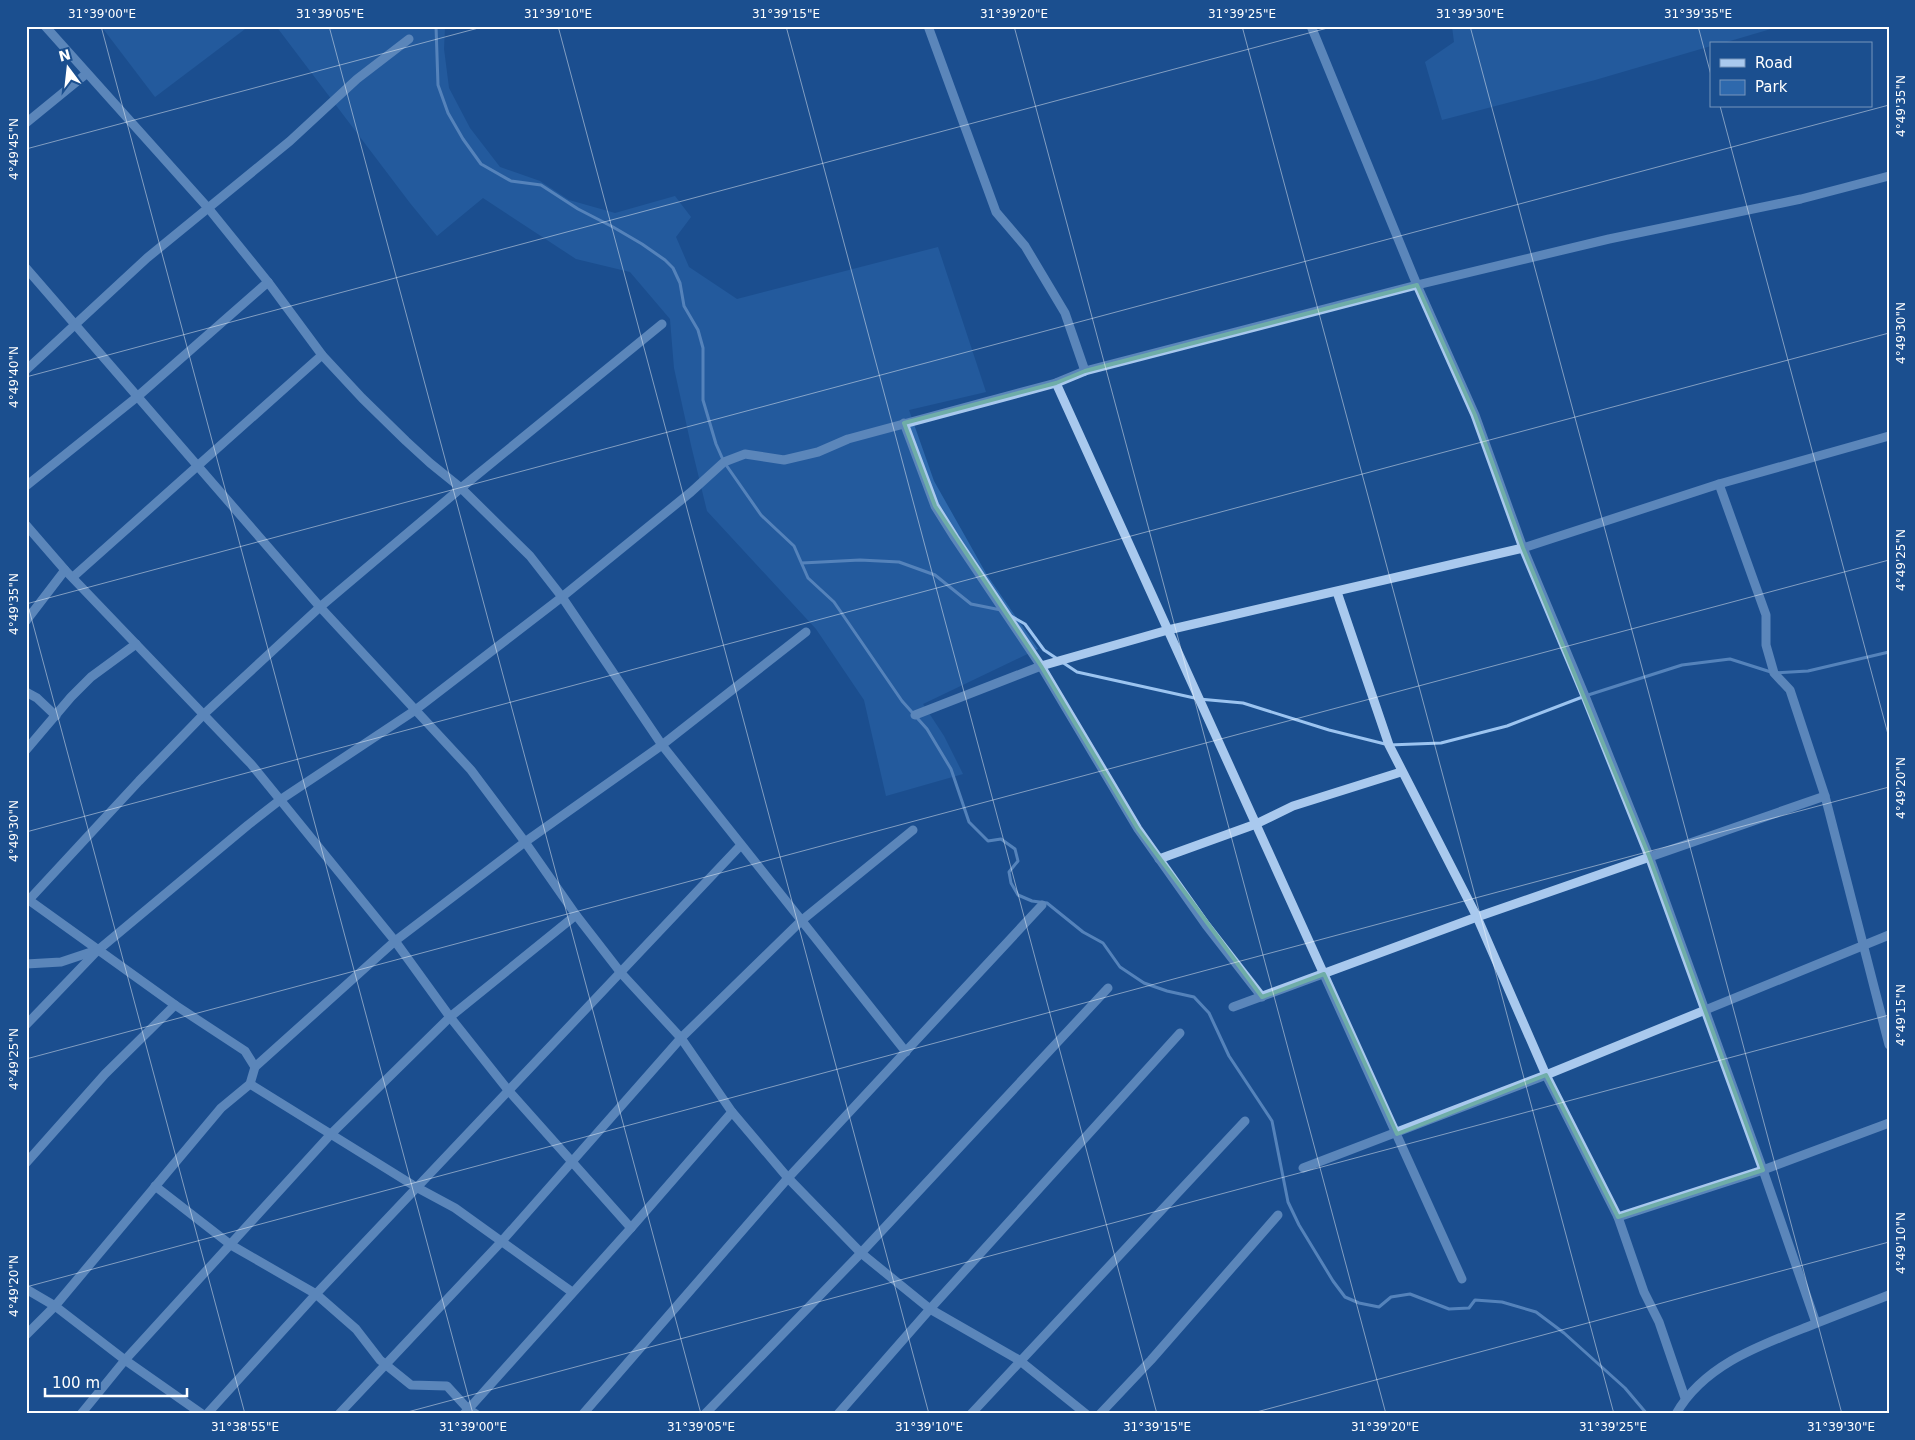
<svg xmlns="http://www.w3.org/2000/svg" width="1915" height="1440" font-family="'DejaVu Sans',sans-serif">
  <rect width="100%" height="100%" fill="#1b4f8f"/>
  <g fill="#2e69ad">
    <polygon points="101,26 249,26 155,97"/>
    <polygon points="276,26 445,26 444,49 449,88 470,128 500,167 540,181 569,200 615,213 675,196 691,217 676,237 689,267 737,299 938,247 986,392 909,410 934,481 987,575 1038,649 923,704 944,736 963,774 886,796 864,700 816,629 707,511 691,445 674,368 670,319 630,272 576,259 483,198 437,236 410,203"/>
    <polygon points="1452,26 1781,26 1720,44 1711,44 1711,46 1595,80 1442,120 1425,62 1454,42"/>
  </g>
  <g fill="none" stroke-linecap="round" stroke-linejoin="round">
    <g stroke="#9cc4f0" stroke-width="3">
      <polyline points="436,26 438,85 448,113 463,139 481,164 511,181 541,185 578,209 613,227 642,244 665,260 673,268 680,283 684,306 698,330 703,348 703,400 716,444 724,462 761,515 794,546 808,578 834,602 902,701 927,729 951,769 969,822 988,841 1001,839 1015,849 1018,861 1009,872 1011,883 1018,895 1032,901 1047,903 1083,932 1103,943 1120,967 1144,983 1167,991 1194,997 1209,1013 1229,1056 1272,1121 1288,1202 1299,1225 1333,1281 1345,1297 1359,1303 1379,1307 1391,1297 1410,1294 1449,1309 1469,1308 1475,1300 1502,1302 1536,1312 1564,1333 1625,1388 1647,1414"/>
      <polyline points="802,563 860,560 899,562 935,575 971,604 1001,610"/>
      <polyline points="1011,616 1025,624 1044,650 1077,672 1199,699 1243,703 1329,730 1389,745 1441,743 1507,726 1585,696 1682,665 1730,659 1774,673 1808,671 1889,652"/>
    </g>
    <g stroke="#a9c9ee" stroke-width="9">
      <polyline points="45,26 209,209 268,282 322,355 362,398 406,441 430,463 461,488 530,556 562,597 662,745 906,1052"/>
      <polyline points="928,26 996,212 1025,246 1065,313 1085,371"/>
      <polyline points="1311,26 1417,285 1475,415 1523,548 1585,696 1649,856 1763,1170 1816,1323"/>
      <polyline points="26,123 86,74"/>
      <polyline points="26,268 320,607 471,770 525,842 576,915 621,973 681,1038 732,1112 788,1178 861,1253 930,1309 1019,1360 1086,1414"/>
      <polyline points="26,370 147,258 290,141 357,79 409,39"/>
      <polyline points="1056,383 1462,1279"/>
      <polyline points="904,423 935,506 955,538 1041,666 1138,829 1206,925 1262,997"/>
      <polyline points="1719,484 1766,615 1766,645 1774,673 1790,690 1825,796 1889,1045"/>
      <polyline points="26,486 137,397 268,282"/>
      <polyline points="26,525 65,570 251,764 395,941 450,1017 508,1090 631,1228"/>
      <polyline points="73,577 322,355"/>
      <polyline points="1337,592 1389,745 1477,917 1546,1075 1618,1217 1644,1292 1659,1322 1685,1398"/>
      <polyline points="26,621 65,570"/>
      <polyline points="26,692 37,698 56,716"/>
      <polyline points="915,715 1041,666 1168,630 1523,548 1719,484 1889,436"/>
      <polyline points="26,750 71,697 91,677 136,644"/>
      <polyline points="1159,859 1256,824 1293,806 1401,772"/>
      <polyline points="26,898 175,1005 245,1051 255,1067"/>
      <polyline points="26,903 139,781 203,715 320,607 461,488 662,324"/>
      <polyline points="26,964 61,962 94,951"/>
      <polyline points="1233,1007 1477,917 1825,796"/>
      <polyline points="26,1025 97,951 248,825 280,800 414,711 562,597 691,492 724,462 745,454 784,460 818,452 848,439 1056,383 1085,371 1417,285 1609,239 1801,199 1889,176"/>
      <polyline points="250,1084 416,1187 455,1208 572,1292"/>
      <polyline points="26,1163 105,1074 175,1005"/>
      <polyline points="1303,1168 1546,1075 1889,935"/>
      <polyline points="155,1186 231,1245 316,1294 356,1329 380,1360 411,1385 447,1386 468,1409 476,1414"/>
      <polyline points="1618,1217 1763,1170 1889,1123"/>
      <polyline points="26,1289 55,1306 125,1360 202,1414"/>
      <polyline points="26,1335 55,1306 221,1108 250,1084 255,1067 395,941 525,842 662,745 806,632"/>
      <polyline points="81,1414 125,1360 331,1134 450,1017 576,915"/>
      <polyline points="207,1414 316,1294 741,845"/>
      <polyline points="339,1414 502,1241 681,1038 801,921 913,830"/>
      <polyline points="464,1414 631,1228 732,1112"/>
      <polyline points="583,1414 788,1178 1042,905"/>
      <polyline points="705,1414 861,1253 1108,988"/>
      <polyline points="838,1414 930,1309 1180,1033"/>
      <polyline points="971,1414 1245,1121"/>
      <polyline points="1100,1414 1151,1360 1278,1215"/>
      <path d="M 1676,1414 C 1703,1366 1758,1346 1807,1327 C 1834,1316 1861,1306 1889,1295"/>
    </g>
  </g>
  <path d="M0 0H1915V1440H0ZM 1417,285 L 1475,415 L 1523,548 L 1649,856 L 1763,1170 L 1618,1217 L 1546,1075 L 1397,1134 L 1324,974 L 1262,997 L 1138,829 L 1041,666 L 935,506 L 904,423 L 1056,383 L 1085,371 Z" fill="#1b4f8f" fill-opacity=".55" fill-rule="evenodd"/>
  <path fill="none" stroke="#6fada8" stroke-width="4" stroke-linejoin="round" d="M 1417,285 L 1475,415 L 1523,548 L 1649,856 L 1763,1170 L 1618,1217 L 1546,1075 L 1397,1134 L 1324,974 L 1262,997 L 1138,829 L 1041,666 L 935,506 L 904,423 L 1056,383 L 1085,371 Z"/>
  <path fill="none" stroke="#fff" stroke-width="1" stroke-opacity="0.45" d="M 101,26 L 473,1414M 329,26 L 701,1414M 558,26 L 929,1414M 786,26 L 1157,1414M 1014,26 L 1386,1414M 1242,26 L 1614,1414M 1470,26 L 1842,1414M 1698,26 L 1711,75M 1720,106 L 1889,738M 26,149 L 486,26M 26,377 L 1335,26M 26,598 L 245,1414M 26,604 L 1889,105M 26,832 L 1889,333M 26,1059 L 1889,560M 26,1287 L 1889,787M 400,1414 L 1889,1015M 1249,1414 L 1889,1242"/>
  <rect width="1915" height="1440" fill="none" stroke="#1b4f8f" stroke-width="55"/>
  <rect x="1710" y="42" width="162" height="65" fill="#1b4f8f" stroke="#7695bc"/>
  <rect x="1720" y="59" width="25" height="8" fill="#a9c9ee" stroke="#7695bc"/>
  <text x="1755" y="68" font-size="15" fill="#ffffff">Road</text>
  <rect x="1720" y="80" width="25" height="15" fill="#2e69ad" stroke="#7695bc"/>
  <text x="1755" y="92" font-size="15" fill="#ffffff">Park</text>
  <g transform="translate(68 68) rotate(345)" stroke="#1b4f8f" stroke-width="4" paint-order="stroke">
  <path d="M0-4L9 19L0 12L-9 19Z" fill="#ffffff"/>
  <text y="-8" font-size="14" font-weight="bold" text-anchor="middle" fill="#ffffff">N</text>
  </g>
  <path d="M45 1388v8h142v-8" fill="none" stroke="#ffffff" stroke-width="2.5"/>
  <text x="52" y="1388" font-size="15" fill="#ffffff" stroke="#1b4f8f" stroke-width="4" paint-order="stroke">100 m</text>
  <rect x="28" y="28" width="1860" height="1384" fill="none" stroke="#fff" stroke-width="2"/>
  <g font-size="12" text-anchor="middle" fill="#fff">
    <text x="102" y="18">31°39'00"E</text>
    <text x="330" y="18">31°39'05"E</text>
    <text x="558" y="18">31°39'10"E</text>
    <text x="786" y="18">31°39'15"E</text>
    <text x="1014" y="18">31°39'20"E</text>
    <text x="1242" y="18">31°39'25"E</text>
    <text x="1470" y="18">31°39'30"E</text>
    <text x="1698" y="18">31°39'35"E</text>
    <text transform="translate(1901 106) rotate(-90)" y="4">4°49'35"N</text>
    <text transform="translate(14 149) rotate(-90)" y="4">4°49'45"N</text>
    <text transform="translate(1901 333) rotate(-90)" y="4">4°49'30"N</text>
    <text transform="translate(14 377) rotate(-90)" y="4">4°49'40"N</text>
    <text transform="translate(1901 560) rotate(-90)" y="4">4°49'25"N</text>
    <text transform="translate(14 604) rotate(-90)" y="4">4°49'35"N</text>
    <text transform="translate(1901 788) rotate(-90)" y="4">4°49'20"N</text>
    <text transform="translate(14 831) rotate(-90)" y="4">4°49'30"N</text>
    <text transform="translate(1901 1015) rotate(-90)" y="4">4°49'15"N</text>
    <text transform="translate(14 1059) rotate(-90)" y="4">4°49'25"N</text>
    <text transform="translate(1901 1243) rotate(-90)" y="4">4°49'10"N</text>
    <text transform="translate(14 1286) rotate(-90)" y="4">4°49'20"N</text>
    <text x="245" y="1431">31°38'55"E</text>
    <text x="473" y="1431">31°39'00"E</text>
    <text x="701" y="1431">31°39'05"E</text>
    <text x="929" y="1431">31°39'10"E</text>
    <text x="1157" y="1431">31°39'15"E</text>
    <text x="1385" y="1431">31°39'20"E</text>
    <text x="1613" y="1431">31°39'25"E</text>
    <text x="1841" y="1431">31°39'30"E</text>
  </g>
</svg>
